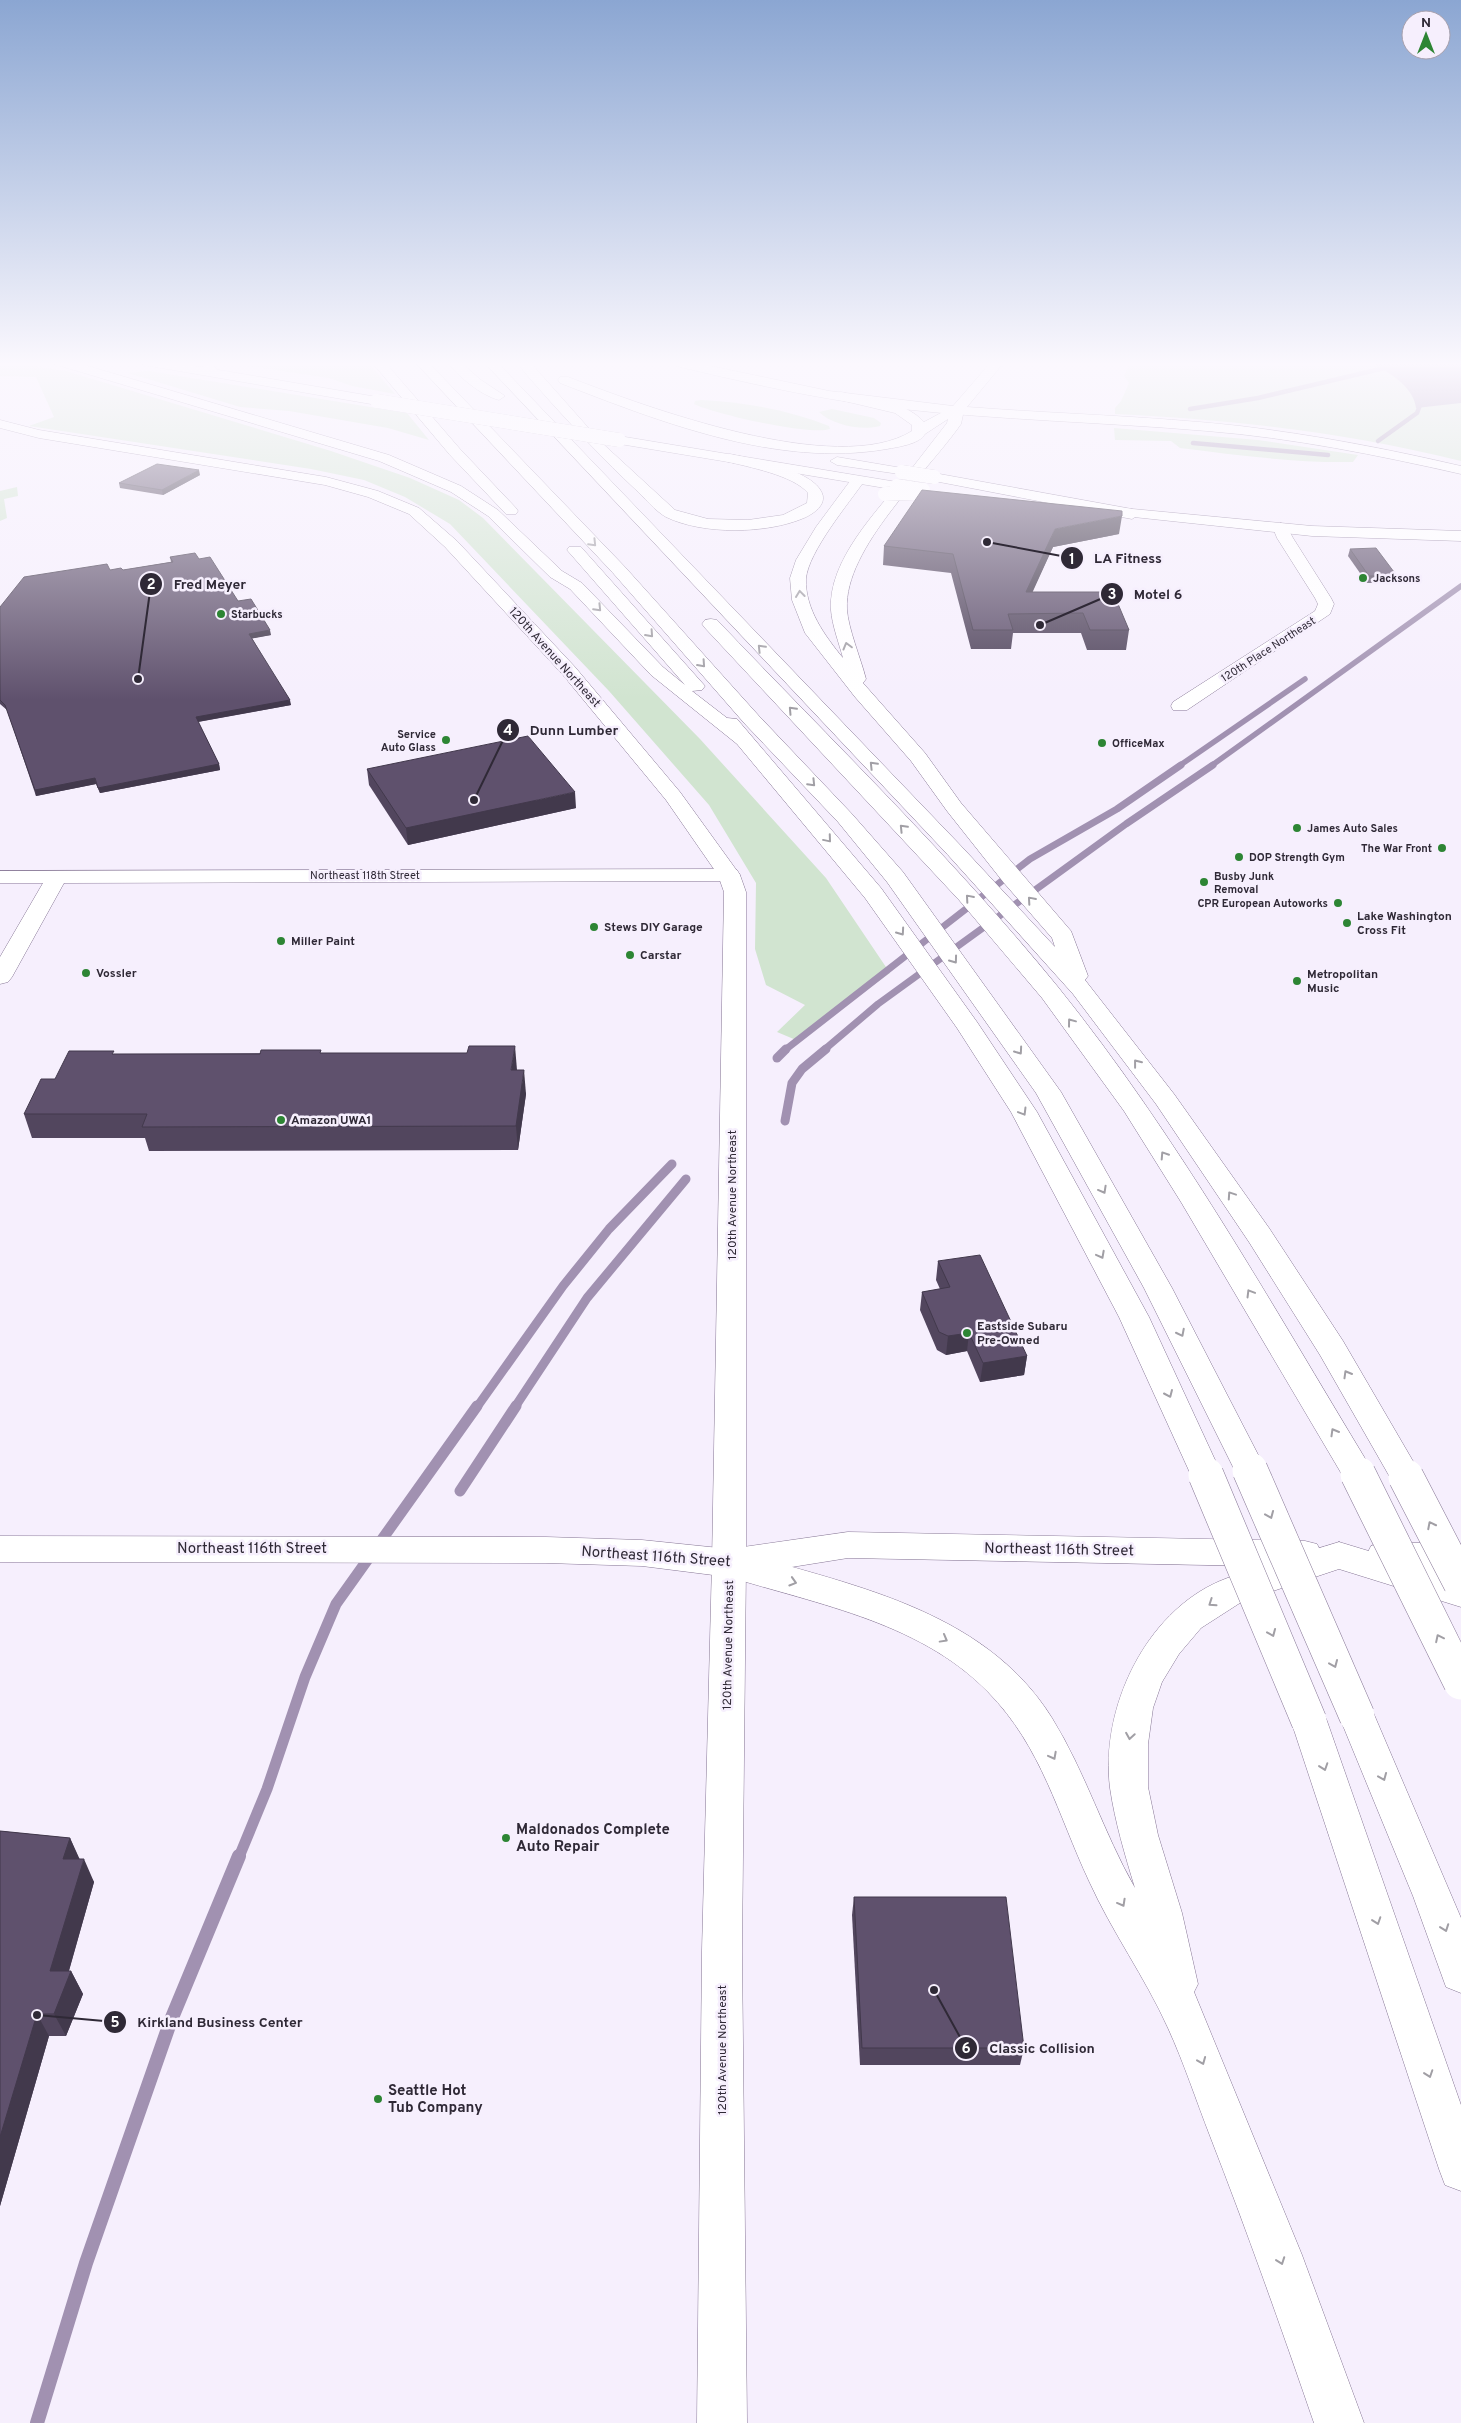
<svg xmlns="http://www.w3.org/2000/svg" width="1461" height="2423" font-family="Overpass,sans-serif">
  <rect width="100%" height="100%" fill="#f6effd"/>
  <g fill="#d1e4d0">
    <polygon points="215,361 367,361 395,394 352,386 329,378"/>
    <path d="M 1130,361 L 1461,361 L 1461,461 C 1345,432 1235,420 1115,414 L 1115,408 L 1121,401 L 1129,383 L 1124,376 Z"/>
    <polygon points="0,365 28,365 66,371 331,451 410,478 459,500 483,518 700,739 826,878 890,973 796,1040 777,1032 805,1005 766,985 755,949 756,883 709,805 609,691 450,524 405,497 364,480 311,469 29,426 54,417 36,377 0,376"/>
    <polygon points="149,371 407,413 429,440 388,428 289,411 240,407 128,373"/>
    <path d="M 701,400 C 744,402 789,410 829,426 L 830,429 C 811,436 714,414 694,404 L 695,401 Z"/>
    <path d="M 832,409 L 874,418 L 881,423 L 880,426 C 862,431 832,425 819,412 Z"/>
    <path d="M 1114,428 L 1258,440 L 1358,455 L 1353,462 C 1294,463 1237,455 1180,448 L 1171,441 L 1115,440 Z"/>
    <polygon points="17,487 18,496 4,499 7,518 0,521 0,491"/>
  </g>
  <path fill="#a191b1" d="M 1366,361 L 1461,361 L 1461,403 L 1416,408 C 1414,386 1385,369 1366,361 Z"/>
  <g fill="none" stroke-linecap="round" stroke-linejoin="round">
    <g stroke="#a191b1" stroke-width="4.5">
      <polyline points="1190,409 1258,398 1414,361"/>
      <polyline points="1378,441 1417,413 1423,397"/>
      <polyline points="1193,443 1328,455"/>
    </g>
    <g stroke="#a191b1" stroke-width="5.5">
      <polyline points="1179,766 1305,679"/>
      <polyline points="1211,766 1461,586"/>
    </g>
    <g stroke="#a191b1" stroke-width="7">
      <polyline points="785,1050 1030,859 1117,809 1181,765"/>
      <polyline points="824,1050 878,1004 1126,824 1213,765"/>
    </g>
    <g stroke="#a191b1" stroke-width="9">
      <polyline points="777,1058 786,1049"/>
      <polyline points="785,1121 792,1083 802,1069 826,1049"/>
      <polyline points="477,1407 563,1286 609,1229 672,1164"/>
      <polyline points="515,1407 587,1298 686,1179"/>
    </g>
    <g stroke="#a191b1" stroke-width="11">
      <polyline points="460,1491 516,1406"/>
      <polyline points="239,1857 267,1789 305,1677 336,1604 477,1406"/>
    </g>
    <polyline stroke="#a191b1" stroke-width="14" points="37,2423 86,2263 171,2020 239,1856"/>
    <defs>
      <g id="street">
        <polygon points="0,420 39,430 326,477 378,491 419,508 457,541 575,667 680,792 740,875 746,892 746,1563 742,1951 747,2423 697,2423 702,1951 712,1563 724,892 718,875 666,800 563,675 445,547 409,514 368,497 325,485 39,438 0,428"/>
        <polygon points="1281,523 1286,525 1293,538 1331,598 1334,604 1330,614 1187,710 1173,710 1171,706 1173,702 1315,611 1318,604 1315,598 1277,538 1273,528"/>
      </g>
      <g id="secondary">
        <polygon points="138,361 166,361 377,397 384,401 377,405 144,365"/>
        <path d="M 666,361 L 687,361 L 829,391 L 953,406 L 992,361 L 1005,361 L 967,407 C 1058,414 1149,416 1240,426 C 1315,435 1388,449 1461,466 L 1461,474 C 1377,455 1293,438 1207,431 C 1102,422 997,420 893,408 C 817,399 742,382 668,364 Z"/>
        <polygon points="619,436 897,482 904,486 897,490 614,443 612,440"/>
        <polygon points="1101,506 1312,526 1461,531 1461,541 1312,536 1096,513 1094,510"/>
        <polygon points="729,869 737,870 740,875 737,880 729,881 64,883 12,977 8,982 0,984 0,957 43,883 0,883 0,871"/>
        <polygon points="848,1532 1305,1541 1317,1544 1322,1554 1317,1564 1305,1567 848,1558 729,1577 642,1566 546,1563 0,1562 0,1536 546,1537 642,1540 729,1549"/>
        <polygon points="1383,1542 1461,1544 1461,1572 1383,1570 1371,1566 1366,1556 1371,1546"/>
      </g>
      <g id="highway">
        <polygon points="52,361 71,361 389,455 461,486 498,510 562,571 582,583 663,667 685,685 567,550 569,547 581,547 705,686 702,690 692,691 727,718 737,719 881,888 977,1022 1037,1112 1149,1317 1222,1475 1217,1484 1206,1487 1195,1484 1119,1317 1011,1112 957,1028 865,898 737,744 651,675 570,589 550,577 488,516 451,492 379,461 54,364"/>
        <polygon points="195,361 211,361 218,372 216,375 208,375 202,366"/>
        <polygon points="371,361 384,361 460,449 516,508 518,511 516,514 506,514 450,455"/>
        <polygon points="414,361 427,361 625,567 759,716 852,814 903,872 1061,1092 1172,1288 1266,1470 1261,1479 1250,1482 1239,1479 1144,1288 1036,1093 887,882 838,822 745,724 613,573"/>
        <path d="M 446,361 L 459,361 L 481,380 L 505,396 L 499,400 C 480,395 458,376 446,361 Z"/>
        <path d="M 483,361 L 496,361 L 962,847 L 1055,947 L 1052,938 L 1004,883 L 947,811 L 911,761 L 855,697 L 805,633 L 792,600 L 790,578 L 796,560 L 816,527 L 853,477 L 863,477 L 865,480 C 849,503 808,552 806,579 C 805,609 825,636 843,658 C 839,643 832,625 831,610 C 828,560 877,511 906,475 L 837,465 L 830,461 L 837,457 L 902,468 L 909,472 L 947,423 L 948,419 L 925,434 C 920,444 898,447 887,449 C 777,468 661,422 560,383 L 558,380 L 560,377 L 568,377 C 646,407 837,478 912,431 L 912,425 L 895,413 L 836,399 L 835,396 L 836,393 L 841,392 C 868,399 904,400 924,422 L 952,407 L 962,407 L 964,410 L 961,424 C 927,473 844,548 847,609 C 848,628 861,659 866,679 L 863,683 L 925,753 L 961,803 L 1071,931 L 1088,976 L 1085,980 L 1174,1094 L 1269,1228 L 1343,1341 L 1417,1468 L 1422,1477 L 1417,1486 L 1406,1489 L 1395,1486 L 1320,1355 L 1249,1242 L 1156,1104 L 1073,994 L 948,855 Z"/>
        <path d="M 516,361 L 529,361 L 601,442 L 675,510 L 708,519 L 748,520 L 783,515 L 807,503 L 808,493 C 793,475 748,467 725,461 L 723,458 L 725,455 L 730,454 C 752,459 813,470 822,493 C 827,505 813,514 804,518 C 767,534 703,535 666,517 C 655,511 644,497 635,489 C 604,460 576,430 548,399 C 537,386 525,374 516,361 Z"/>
        <polygon points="934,473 1132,509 1140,514 1132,519 929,480 927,477"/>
        <path d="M 711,619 L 717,620 C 832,741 953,858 1058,987 C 1177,1135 1271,1303 1369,1465 L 1374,1474 L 1369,1483 L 1358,1486 L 1347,1483 L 1181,1202 L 1124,1111 L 1042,998 L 959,900 L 705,628 L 702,624 L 705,620 Z"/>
        <path d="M 1339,1542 L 1461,1579 L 1461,1607 L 1339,1569 L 1243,1601 L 1201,1628 L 1179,1654 L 1162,1682 L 1153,1708 L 1148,1744 L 1148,1787 L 1158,1835 L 1182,1913 L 1198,1984 L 1194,1992 L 1302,2255 L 1364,2423 L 1314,2423 C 1281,2327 1247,2231 1210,2136 C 1196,2100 1184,2063 1168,2028 C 1145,1977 1112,1932 1089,1881 C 1058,1815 1042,1747 988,1692 C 917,1619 809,1603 717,1573 L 712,1563 L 717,1553 L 729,1549 C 845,1584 983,1607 1052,1718 C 1086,1773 1103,1832 1135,1888 C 1125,1855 1115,1822 1110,1788 C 1100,1709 1145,1613 1220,1581 C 1258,1565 1300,1554 1339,1542 Z"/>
        <polygon points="1357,1700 1370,1705 1461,1918 1461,1993 1446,1987 1413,1896 1339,1716 1344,1705"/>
        <polygon points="1309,1705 1322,1710 1327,1721 1461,2105 1461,2191 1445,2185 1439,2169 1291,1721 1296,1710"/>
      </g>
    </defs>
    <use href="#street" stroke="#867695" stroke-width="1"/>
    <use href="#secondary" stroke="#867695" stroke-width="1"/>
    <use href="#highway" stroke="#867695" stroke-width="1"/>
    <use href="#street" fill="#fff" fill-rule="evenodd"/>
    <use href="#secondary" fill="#fff" fill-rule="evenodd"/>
    <use href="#highway" fill="#fff" fill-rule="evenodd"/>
    <defs>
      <g id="secondary-bridge">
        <polyline points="377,401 619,440"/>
        <polyline points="897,486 923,490"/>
      </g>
      <g id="highway-bridge-far1">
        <polyline points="902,472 934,477"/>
        <polyline points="885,494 914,493"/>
      </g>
      <g id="highway-bridge">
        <polyline points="1250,1470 1357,1716"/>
        <polyline points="1358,1474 1461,1682"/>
        <polyline points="1206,1475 1309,1721"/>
        <polyline points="1406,1477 1461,1583"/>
      </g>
    </defs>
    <use href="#secondary-bridge" stroke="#867695" stroke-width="14" stroke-linecap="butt"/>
    <use href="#highway-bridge-far1" stroke="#867695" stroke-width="14" stroke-linecap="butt"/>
    <use href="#highway-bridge" stroke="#867695" stroke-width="36" stroke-linecap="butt"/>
    <use href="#secondary-bridge" stroke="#fff" stroke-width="14"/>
    <use href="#highway-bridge-far1" stroke="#fff" stroke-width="14"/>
    <use href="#highway-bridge" stroke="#fff" stroke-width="35"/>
  </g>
  <g fill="#52465e">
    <polygon points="200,475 163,495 120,488 119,483"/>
    <polygon points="1119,534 1053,547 1032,592 1129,630 1126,650 1087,650 1081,633 1013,633 1011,649 971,649 951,573 883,565 884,546"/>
    <polygon points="1350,549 1397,576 1395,583 1367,583 1348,556"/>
    <polygon points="170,557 199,559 238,601 271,635 252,638 291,705 198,722 219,764 220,770 100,793 96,784 36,796 7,710 0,704 0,607 110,570 123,570 171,562"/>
    <polygon points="367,769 576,808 408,845 369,785"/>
    <polygon points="322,1053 517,1070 526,1094 518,1150 149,1151 145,1138 32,1138 24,1114 55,1079 115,1054"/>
    <polygon points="938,1261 1027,1356 1024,1375 980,1382 967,1351 946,1355 937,1350 920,1310 922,1292 940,1289 936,1280"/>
    <polygon points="0,1831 70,1838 79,1859 94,1882 69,1971 71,1971 83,1994 66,2036 49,2036 0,2206"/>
    <polygon points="854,1897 1024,2048 1020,2065 860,2065 852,1915"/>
  </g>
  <g fill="#42394c">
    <polygon points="199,470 200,475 163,495 162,490"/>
    <polygon points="1122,516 1119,534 1053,547 1024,611 1026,592 1055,529"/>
    <polygon points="270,630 271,635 250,639 249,634"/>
    <polygon points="290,700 291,705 197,722 196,717"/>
    <polygon points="219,764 220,770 100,793 98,788"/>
    <polygon points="95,778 96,784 36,796 35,790"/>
    <polygon points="575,792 576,808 408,845 406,828"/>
    <polygon points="515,1046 517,1070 513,1094 511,1070"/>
    <polygon points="524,1070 526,1094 518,1150 516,1126"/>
    <polygon points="969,1333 967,1351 946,1355 948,1336"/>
    <polygon points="1027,1356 1024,1375 980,1382 983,1363"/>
    <polygon points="70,1838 81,1862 63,1859"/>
    <polygon points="84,1859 94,1882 63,1991 71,1971 83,1994 66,2036 54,2014 50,1971"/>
    <polygon points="37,2014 49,2036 0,2206 0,2137"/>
  </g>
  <g fill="#5f516d" stroke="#42394c">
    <polygon points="157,464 199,470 162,490 119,483"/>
    <polygon points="922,490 1122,511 1122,516 1055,529 1026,592 1113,592 1129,630 1090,630 1083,613 1008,614 1013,630 973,630 953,554 884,546"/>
    <polygon points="1376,548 1397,576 1369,576 1350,549"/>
    <polygon points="195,553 199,559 210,557 238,601 251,599 270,630 249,634 290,700 196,717 219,764 98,788 95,778 35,790 5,705 0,700 0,607 24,577 107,564 110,570 121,568 123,570 173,562 170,557"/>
    <polygon points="528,736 575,792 406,828 367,769"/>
    <polygon points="469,1046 515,1046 511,1070 524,1070 516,1126 142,1127 147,1114 24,1114 41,1079 55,1079 69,1051 114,1051 112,1054 260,1054 261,1050 321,1050 320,1053 467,1053"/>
    <polygon points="980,1255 1027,1356 983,1363 969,1333 948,1336 939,1332 922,1292 950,1287 938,1261"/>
    <polygon points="0,1831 70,1838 63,1859 84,1859 50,1971 71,1971 54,2014 37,2014 0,2137"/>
    <polygon points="854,1897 1006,1897 1024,2048 862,2048"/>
  </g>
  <defs><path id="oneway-chevron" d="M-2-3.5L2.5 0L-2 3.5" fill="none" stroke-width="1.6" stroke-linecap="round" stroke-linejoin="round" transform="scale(1.25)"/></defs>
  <g stroke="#a19fa5">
    <use href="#oneway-chevron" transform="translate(593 543) rotate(46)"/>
    <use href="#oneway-chevron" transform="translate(800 594) rotate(-97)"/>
    <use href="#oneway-chevron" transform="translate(598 608) rotate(46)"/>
    <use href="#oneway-chevron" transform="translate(650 634) rotate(48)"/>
    <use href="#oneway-chevron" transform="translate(847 646) rotate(-105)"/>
    <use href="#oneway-chevron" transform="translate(761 648) rotate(-134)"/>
    <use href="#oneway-chevron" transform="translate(702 664) rotate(48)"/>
    <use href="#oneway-chevron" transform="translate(792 710) rotate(-133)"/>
    <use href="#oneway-chevron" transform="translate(873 765) rotate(-134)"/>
    <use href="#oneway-chevron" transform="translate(812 783) rotate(46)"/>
    <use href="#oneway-chevron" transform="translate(903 828) rotate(-134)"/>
    <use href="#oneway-chevron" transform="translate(828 839) rotate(50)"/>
    <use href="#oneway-chevron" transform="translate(969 898) rotate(-131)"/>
    <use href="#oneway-chevron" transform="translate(1031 900) rotate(-131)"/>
    <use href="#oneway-chevron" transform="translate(901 932) rotate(55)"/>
    <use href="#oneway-chevron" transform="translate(954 960) rotate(54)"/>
    <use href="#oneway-chevron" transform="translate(1071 1022) rotate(-127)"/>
    <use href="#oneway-chevron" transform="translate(1019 1051) rotate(55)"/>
    <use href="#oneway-chevron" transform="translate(1137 1063) rotate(-128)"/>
    <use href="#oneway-chevron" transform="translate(1023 1112) rotate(59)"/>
    <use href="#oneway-chevron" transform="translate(1164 1155) rotate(-123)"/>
    <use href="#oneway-chevron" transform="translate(1103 1190) rotate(61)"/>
    <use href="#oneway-chevron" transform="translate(1231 1195) rotate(-124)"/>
    <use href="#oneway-chevron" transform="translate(1101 1255) rotate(62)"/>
    <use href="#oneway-chevron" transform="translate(1250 1293) rotate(-121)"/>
    <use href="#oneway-chevron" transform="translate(1181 1333) rotate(63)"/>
    <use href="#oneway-chevron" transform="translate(1347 1374) rotate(-120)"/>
    <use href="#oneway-chevron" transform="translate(1169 1394) rotate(66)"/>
    <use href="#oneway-chevron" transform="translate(1334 1432) rotate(-120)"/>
    <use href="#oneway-chevron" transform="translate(1270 1515) rotate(67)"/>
    <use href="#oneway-chevron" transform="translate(1431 1525) rotate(-117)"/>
    <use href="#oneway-chevron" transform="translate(793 1582) rotate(17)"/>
    <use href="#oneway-chevron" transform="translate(1212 1603) rotate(146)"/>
    <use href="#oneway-chevron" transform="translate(1272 1633) rotate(67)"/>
    <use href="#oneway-chevron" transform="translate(1439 1638) rotate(-116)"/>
    <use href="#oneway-chevron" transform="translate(944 1639) rotate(29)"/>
    <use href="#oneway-chevron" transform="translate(1334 1664) rotate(67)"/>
    <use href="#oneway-chevron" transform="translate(1130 1736) rotate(99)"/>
    <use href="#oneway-chevron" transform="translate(1053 1756) rotate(62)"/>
    <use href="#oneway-chevron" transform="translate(1324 1767) rotate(71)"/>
    <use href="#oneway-chevron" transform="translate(1383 1777) rotate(67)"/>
    <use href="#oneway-chevron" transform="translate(1122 1903) rotate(61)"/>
    <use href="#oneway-chevron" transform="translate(1377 1921) rotate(71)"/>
    <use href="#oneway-chevron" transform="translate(1445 1928) rotate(70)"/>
    <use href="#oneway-chevron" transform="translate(1202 2061) rotate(68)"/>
    <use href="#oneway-chevron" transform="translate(1429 2074) rotate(71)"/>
    <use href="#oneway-chevron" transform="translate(1281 2261) rotate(70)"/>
  </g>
  <linearGradient id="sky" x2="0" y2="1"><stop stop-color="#8ba6d2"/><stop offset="0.52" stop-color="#fbf8fe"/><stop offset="1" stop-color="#fbf8fe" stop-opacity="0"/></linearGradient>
  <rect width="1461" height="700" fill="url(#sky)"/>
  <g fill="#2d8534" stroke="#f6effd" stroke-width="2">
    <circle cx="1363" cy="578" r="5"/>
    <circle cx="221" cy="614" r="5"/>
    <circle cx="446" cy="740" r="5"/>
    <circle cx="1102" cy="743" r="5"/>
    <circle cx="1297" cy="828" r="5"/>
    <circle cx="1442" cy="848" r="5"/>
    <circle cx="1239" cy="857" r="5"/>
    <circle cx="1204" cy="882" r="5"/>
    <circle cx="1338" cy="903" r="5"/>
    <circle cx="1347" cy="923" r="5"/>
    <circle cx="594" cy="927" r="5"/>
    <circle cx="281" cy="941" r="5"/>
    <circle cx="630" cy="955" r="5"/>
    <circle cx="86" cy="973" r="5"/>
    <circle cx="1297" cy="981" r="5"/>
    <circle cx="281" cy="1120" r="5"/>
    <circle cx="967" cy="1333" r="5"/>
    <circle cx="506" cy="1838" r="5"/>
    <circle cx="378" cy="2099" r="5"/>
  </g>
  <g text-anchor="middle" stroke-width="5" stroke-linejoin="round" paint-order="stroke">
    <g font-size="11" font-weight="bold" fill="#2f2936" stroke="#f6effd" text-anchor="start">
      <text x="1373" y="582">Jacksons</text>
      <text x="231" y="618">Starbucks</text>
      <text x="436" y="738" text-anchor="end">Service<tspan x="436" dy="13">Auto Glass</tspan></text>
      <text x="1112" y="747">OfficeMax</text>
      <text x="1307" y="832">James Auto Sales</text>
      <text x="1432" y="852" text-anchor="end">The War Front</text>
      <text x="1249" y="861">DOP Strength Gym</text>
      <text x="1214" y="880">Busby Junk<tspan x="1214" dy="13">Removal</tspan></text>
      <text x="1328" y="907" text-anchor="end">CPR European Autoworks</text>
    </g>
    <g font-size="11" fill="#2f2936" stroke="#f6effd">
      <text transform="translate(1268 649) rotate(-33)" y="4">120th Place Northeast</text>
      <text x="365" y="879">Northeast 118th Street</text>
    </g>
    <g font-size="12" fill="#2f2936" stroke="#f6effd">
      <text transform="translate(555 657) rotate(48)" y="4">120th Avenue Northeast</text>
      <text transform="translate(732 1195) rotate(-90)" y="4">120th Avenue Northeast</text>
      <text transform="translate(728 1645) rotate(-89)" y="4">120th Avenue Northeast</text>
      <text transform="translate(722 2050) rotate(-90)" y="4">120th Avenue Northeast</text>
    </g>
    <g font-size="12" font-weight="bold" fill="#2f2936" stroke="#f6effd" text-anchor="start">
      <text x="1357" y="920">Lake Washington<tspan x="1357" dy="14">Cross Fit</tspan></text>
      <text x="604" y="931">Stews DIY Garage</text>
      <text x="291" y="945">Miller Paint</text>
      <text x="640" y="959">Carstar</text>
      <text x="96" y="977">Vossler</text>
      <text x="1307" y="978">Metropolitan<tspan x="1307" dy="14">Music</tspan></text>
      <text x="291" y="1124">Amazon UWA1</text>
      <text x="977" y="1330">Eastside Subaru<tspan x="977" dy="14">Pre-Owned</tspan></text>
    </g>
    <g font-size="15" fill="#2f2936" stroke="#f6effd">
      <text x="252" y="1553">Northeast 116th Street</text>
      <text transform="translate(1059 1549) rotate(1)" y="5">Northeast 116th Street</text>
      <text transform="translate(656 1556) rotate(4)" y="5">Northeast 116th Street</text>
    </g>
    <g font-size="15" font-weight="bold" fill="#2f2936" stroke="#f6effd" text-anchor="start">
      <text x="516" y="1834">Maldonados Complete<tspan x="516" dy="17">Auto Repair</tspan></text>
      <text x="388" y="2095">Seattle Hot<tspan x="388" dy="17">Tub Company</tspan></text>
    </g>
  </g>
  <path fill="none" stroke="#2f2936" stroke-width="2" d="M987 542L1072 558M138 679L151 584M1040 625L1112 594M474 800L508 730M37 2015L115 2022M934 1990L966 2048"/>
  <g fill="#2f2936" stroke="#f6effd" stroke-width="2">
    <circle cx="987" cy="542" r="5"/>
    <circle cx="138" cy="679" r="5"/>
    <circle cx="1040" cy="625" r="5"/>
    <circle cx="474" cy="800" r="5"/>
    <circle cx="37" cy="2015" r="5"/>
    <circle cx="934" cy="1990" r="5"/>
    <circle cx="1072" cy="558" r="12"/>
    <circle cx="151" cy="584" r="12"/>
    <circle cx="1112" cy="594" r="12"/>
    <circle cx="508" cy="730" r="12"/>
    <circle cx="115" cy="2022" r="12"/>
    <circle cx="966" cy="2048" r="12"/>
  </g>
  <g font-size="15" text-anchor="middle" font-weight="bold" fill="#fff">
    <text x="1072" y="564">1</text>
    <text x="151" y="589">2</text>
    <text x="1112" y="599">3</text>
    <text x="508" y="735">4</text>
    <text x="115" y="2027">5</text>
    <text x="966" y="2053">6</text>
  </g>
  <g font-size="14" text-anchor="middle" font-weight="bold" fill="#2f2936" stroke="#f6effd" stroke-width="5" stroke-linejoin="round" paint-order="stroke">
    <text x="1128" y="563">LA Fitness</text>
    <text x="210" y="589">Fred Meyer</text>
    <text x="1158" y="599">Motel 6</text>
    <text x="574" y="735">Dunn Lumber</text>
    <text x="220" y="2027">Kirkland Business Center</text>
    <text x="1042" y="2053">Classic Collision</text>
  </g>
  <g transform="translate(1426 35)"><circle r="24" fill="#f6effd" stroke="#a6a0ad"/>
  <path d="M0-4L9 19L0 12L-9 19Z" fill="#2d8534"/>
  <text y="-8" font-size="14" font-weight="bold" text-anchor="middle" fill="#2f2936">N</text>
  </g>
</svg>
